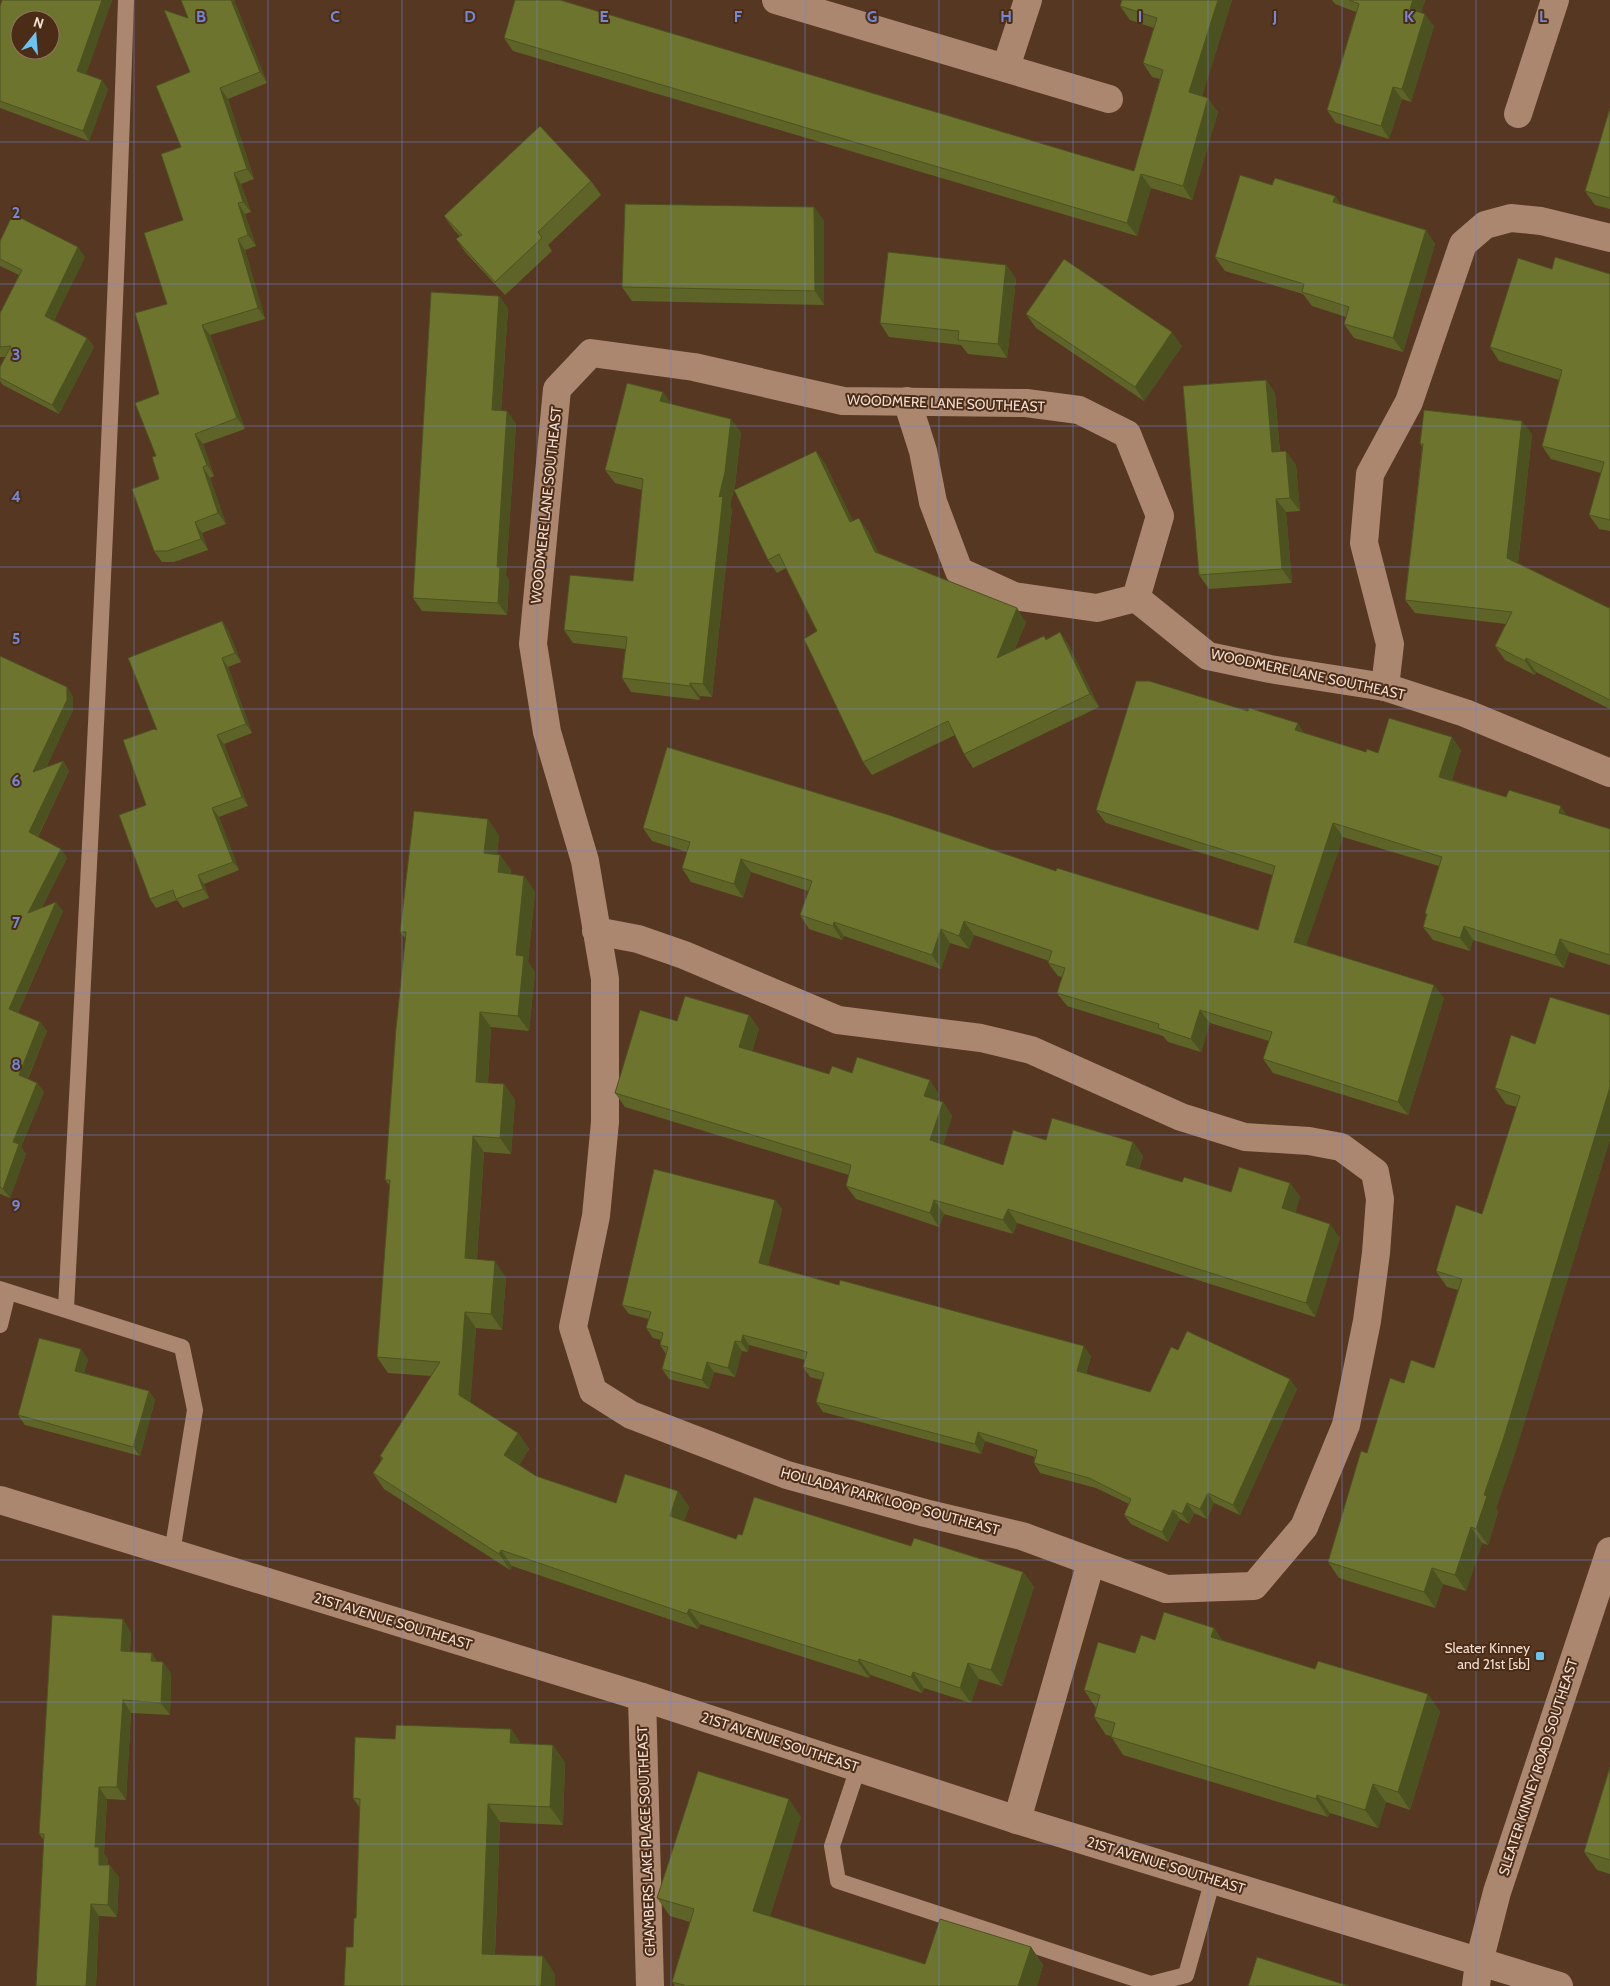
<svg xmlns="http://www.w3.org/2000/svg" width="1610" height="1986" font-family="Cabin,sans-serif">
  <rect width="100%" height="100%" fill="#563721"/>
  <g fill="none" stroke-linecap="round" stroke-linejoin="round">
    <g stroke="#ac8770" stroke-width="16">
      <polyline points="0,1289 182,1347 195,1410 172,1553"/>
      <path d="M 66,1308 C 89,872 112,436 126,0"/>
      <polyline points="0,1325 8,1292"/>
      <polyline points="858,1768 832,1846 838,1881 1151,1984 1186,1975 1213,1879"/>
    </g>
    <g stroke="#ac8770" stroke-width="28">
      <polyline points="776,0 1109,99"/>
      <polyline points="1006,67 1028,0"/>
      <polyline points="1518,114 1555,0"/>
      <polyline points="907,401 923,451 933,502 959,571 1014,596 1097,608 1136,598"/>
      <polyline points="1136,598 1208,656 1270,669 1385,687 1465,713 1610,773"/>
      <polyline points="1385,687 1390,644 1364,543 1370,474 1409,402 1463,244 1485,225 1511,218 1541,221 1610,238"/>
      <polyline points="596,931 638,939 684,955 838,1020 981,1038 1031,1050 1181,1117 1245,1137 1309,1141 1341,1147 1375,1172 1380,1199 1376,1253 1367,1321 1346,1425 1304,1527 1254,1586 1166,1589 1022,1536 925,1513 787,1475 631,1415 593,1391 573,1327 596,1216 605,1122 605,979 585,861 547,732 533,644 557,389 591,353 694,367 843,401 1026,403 1079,410 1127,434 1160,516 1136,598"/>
      <polyline points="642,1697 650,1986"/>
      <polyline points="1017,1820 1091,1562"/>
      <polyline points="1476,1986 1479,1962"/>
    </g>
    <g stroke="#ac8770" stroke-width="28">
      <polyline points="0,1500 642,1697 1017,1820 1559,1986"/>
      <polyline points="1479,1962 1497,1892 1610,1551"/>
    </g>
  </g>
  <g fill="#5e6428">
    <polygon points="2,0 112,0 86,74 108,89 89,141 0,108 0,6"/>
    <polygon points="234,0 267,83 228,99 254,179 241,184 251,212 245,214 256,246 245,250 265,319 210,335 245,429 203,444 214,476 210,478 226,524 202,533 208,550 174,562 162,562 154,551 159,479 156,456 159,394 167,304 183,220 181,147 190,72 188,18"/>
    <polygon points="1122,0 1232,0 1202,96 1218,112 1192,200 1151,188 1137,236 513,51 504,38 1134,171 1160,79 1152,77 1143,63 1154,28 1130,20 1120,6"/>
    <polygon points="1332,0 1425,0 1421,13 1434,26 1411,102 1402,99 1389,139 1336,123 1327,110 1356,12 1335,4"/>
    <polygon points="1610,108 1610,209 1595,205 1585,191"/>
    <polygon points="591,181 601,195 548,245 552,251 505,295 466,253 456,239 460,236 454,230 444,216"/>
    <polygon points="1272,185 1335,196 1341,205 1426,230 1435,244 1403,352 1354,338 1344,324 1346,317 1312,306 1303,294 1225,271 1215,257"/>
    <polygon points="814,207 824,221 824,305 632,301 622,287"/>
    <polygon points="0,241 85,257 54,320 87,338 94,347 59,414 3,385 0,381 0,367 5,357 0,357 0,313 19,275 0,266"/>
    <polygon points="1006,265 1016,279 1007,358 968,354 961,345 889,337 880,323"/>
    <polygon points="1552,269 1610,274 1610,531 1599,529 1589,515 1601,473 1551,459 1542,446 1559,380 1499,361 1490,347"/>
    <polygon points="499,296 508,309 501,411 507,411 516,424 506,575 509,580 507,615 422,611 413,598"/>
    <polygon points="1026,314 1182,346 1144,401 1036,328"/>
    <polygon points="1266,380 1275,393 1280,452 1296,465 1300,511 1286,512 1292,583 1209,589 1199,575"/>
    <polygon points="663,392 671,404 741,432 735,485 730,506 732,509 712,697 700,696 700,700 631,692 622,678 625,649 573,643 564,630 633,581 642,490 615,483 605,470"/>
    <polygon points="1532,434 1518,563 1609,608 1610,607 1610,709 1536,672 1535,675 1505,660 1495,646 1506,624 1415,613 1405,600 1422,447 1420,444"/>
    <polygon points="816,451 825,464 853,521 868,531 879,554 1026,622 1015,649 1044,636 1046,639 1060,632 1069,646 1099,707 973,768 964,754 955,735 872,775 863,762 817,631 786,568 777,573 768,560"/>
    <polygon points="222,621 228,630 241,662 228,667 252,733 224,744 248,806 219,817 239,870 204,884 209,898 183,908 177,900 156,908 150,899 146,805 157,730"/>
    <polygon points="0,656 67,687 73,697 73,710 46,767 63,761 69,771 38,837 67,858 42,907 63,911 18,1013 40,1022 47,1031 28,1079 37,1083 44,1092 21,1147 26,1154 10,1198 0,1194"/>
    <polygon points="1304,733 1366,752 1378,753 1461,750 1452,780 1610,829 1610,965 1569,952 1564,968 1473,940 1470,951 1433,940 1423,927 1426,916 1425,913 1439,866 1343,837 1306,945 1444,998 1408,1115 1273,1073 1263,1059 1269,1041 1210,1023 1201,1052 1168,1042 1163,1036 1067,1006 1057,993 1062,977 1058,976 1048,963 1049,961 974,935 969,949 950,943 941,969 844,936 842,940 809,929 800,915 808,891 751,872 743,898 691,882 682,868 687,852 652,841 643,828 1056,871 1258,930 1272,875 1106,823 1096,810"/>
    <polygon points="499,835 497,854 500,855 511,870 511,874 524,876 535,892 528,962 535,972 529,1031 491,1027 488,1083 504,1084 515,1100 511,1154 484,1152 477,1259 506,1277 502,1330 476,1328 470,1403 518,1433 529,1449 519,1465 536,1476 616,1503 678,1491 689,1507 684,1522 736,1539 742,1535 911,1546 1023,1572 1034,1587 1002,1686 979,1679 971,1703 924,1688 922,1693 871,1675 869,1678 700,1624 698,1629 512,1566 510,1570 384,1489 373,1473 382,1460 380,1456 431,1376 388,1373 377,1357 390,1186 385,1180 406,939 400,932"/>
    <polygon points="749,1015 759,1029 752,1051 829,1074 852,1073 939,1094 937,1100 943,1102 952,1116 943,1145 1003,1165 1046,1140 1133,1142 1143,1156 1139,1169 1182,1182 1231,1192 1290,1183 1300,1197 1295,1213 1340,1238 1315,1317 1017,1223 1013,1234 944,1214 939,1227 856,1199 846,1186 849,1175 625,1107 615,1093 677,1021"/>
    <polygon points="1610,1015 1610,1139 1515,1453 1496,1508 1498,1512 1488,1545 1482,1543 1466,1591 1443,1584 1435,1608 1339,1578 1328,1562 1367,1453 1404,1383 1434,1368 1458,1290 1447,1287 1436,1271 1482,1214 1517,1107 1506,1104 1495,1088 1535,1044"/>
    <polygon points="775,1200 782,1209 768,1265 1091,1356 1086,1374 1150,1392 1178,1350 1297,1389 1240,1515 1214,1503 1207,1519 1194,1513 1189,1524 1180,1519 1168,1542 1131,1524 1124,1515 1129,1504 1096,1488 1040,1473 1034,1463 1035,1457 985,1441 981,1454 823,1412 816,1402 822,1380 810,1377 803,1367 805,1360 749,1345 748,1352 742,1351 735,1377 714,1372 709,1389 669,1379 662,1369 666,1354 660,1345 661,1340 653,1338 646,1328 649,1319 629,1314 622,1305"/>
    <polygon points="88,1359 84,1373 149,1391 155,1400 140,1456 25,1425 18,1415"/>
    <polygon points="1214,1628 1222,1640 1315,1669 1428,1694 1440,1712 1410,1810 1386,1802 1378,1828 1330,1813 1328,1817 1123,1755 1111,1736 1106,1735 1094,1717 1096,1708 1084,1690 1155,1640"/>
    <polygon points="131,1632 130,1652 158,1661 163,1662 171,1674 170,1715 131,1713 126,1800 107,1799 104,1854 108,1859 107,1865 119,1877 117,1917 99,1916 96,1986 36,1986 44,1840 39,1834"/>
    <polygon points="511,1729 521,1744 553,1745 565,1763 563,1825 500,1822 495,1954 555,1974 555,1986 344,1986 353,1947 356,1918 360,1808 353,1798 395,1739"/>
    <polygon points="1610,1767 1610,1874 1597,1870 1584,1852"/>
    <polygon points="801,1817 770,1916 925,1964 1031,1947 1043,1965 1037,1986 675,1986 672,1982 690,1922 670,1916 657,1898"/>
  </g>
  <g fill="#4c5120">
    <polygon points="102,0 112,0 84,80 77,71"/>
    <polygon points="231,0 234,0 267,83 260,72"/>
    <polygon points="1218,0 1232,0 1199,106 1189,92"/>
    <polygon points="1413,0 1425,0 1419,22 1410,9"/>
    <polygon points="1425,14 1434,26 1411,102 1402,89"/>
    <polygon points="102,80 108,89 89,141 83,131"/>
    <polygon points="1393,87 1402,99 1389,139 1381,126"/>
    <polygon points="220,88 228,99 254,179 247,169"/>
    <polygon points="1208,98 1218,112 1192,200 1183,186"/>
    <polygon points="234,173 241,184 251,212 243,202"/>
    <polygon points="1141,174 1151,188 1137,236 1127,223"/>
    <polygon points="1335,196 1344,210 1333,202"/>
    <polygon points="238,203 245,214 256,246 248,235"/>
    <polygon points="814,207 824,221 824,305 815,291"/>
    <polygon points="1426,230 1435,244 1403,352 1393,338"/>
    <polygon points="238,239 245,250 265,319 258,308"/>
    <polygon points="78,247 85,257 52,325 45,316"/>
    <polygon points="1006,265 1016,279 1007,358 998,344"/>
    <polygon points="499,296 508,309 500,423 492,410"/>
    <polygon points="202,325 210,335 245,429 237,418"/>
    <polygon points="1172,332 1182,346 1144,401 1135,387"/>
    <polygon points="87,338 94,347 59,414 52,405"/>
    <polygon points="1266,380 1275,393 1281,466 1272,452"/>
    <polygon points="663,392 672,405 660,401"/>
    <polygon points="507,411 516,424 506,575 509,580 507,615 498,603 497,567"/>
    <polygon points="731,419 741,432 735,485 730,506 732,509 712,697 703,684 719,497"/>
    <polygon points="1522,421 1532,434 1517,572 1507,558"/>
    <polygon points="195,434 203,444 214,476 207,465"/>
    <polygon points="816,451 825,464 860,535 850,522"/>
    <polygon points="1286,451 1296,465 1300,511 1290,498"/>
    <polygon points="203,467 210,478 226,524 218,513"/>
    <polygon points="1276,499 1286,512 1292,583 1282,569"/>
    <polygon points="859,518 868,531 885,566 875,552"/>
    <polygon points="195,522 202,533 208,550 201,539"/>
    <polygon points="1017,608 1026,622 1006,671 997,658"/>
    <polygon points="222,621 228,630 241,662 235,653"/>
    <polygon points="1060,632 1069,646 1099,707 1090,694"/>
    <polygon points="222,658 228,667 252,733 246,724"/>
    <polygon points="1526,658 1536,672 1535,675 1525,661"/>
    <polygon points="690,683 700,696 700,700 690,686"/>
    <polygon points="67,687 73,697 73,710 40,782 33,772"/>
    <polygon points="1298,723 1307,737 1295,730"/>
    <polygon points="217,735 224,744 248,806 242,797"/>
    <polygon points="1452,737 1461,750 1449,790 1439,777"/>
    <polygon points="63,761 69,771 35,842 29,832"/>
    <polygon points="1561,806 1570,820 1559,813"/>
    <polygon points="212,808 219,817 239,870 233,862"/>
    <polygon points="488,819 499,835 495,869 484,853"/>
    <polygon points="1333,823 1343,837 1303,955 1294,942"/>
    <polygon points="61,849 67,858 34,922 28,913"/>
    <polygon points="500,855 511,870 509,888 498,872"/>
    <polygon points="741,859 751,872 743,898 734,884"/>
    <polygon points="198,875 204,884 209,898 203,889"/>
    <polygon points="524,876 535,892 528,962 535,972 529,1031 518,1016 516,955"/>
    <polygon points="56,902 63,911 15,1019 9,1009"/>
    <polygon points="964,921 974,935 969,949 959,936"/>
    <polygon points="834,922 844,936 842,940 833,926"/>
    <polygon points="1464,926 1473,940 1470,951 1460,938"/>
    <polygon points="941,929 950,943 941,969 932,955"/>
    <polygon points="1560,939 1569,952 1564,968 1555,955"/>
    <polygon points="1434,985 1444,998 1408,1115 1398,1102"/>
    <polygon points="1200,1010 1210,1023 1201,1052 1191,1039"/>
    <polygon points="480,1012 491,1027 487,1098 476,1082"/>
    <polygon points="749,1015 759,1029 749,1060 739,1047"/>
    <polygon points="40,1022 47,1031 25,1085 19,1075"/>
    <polygon points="930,1080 939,1094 934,1110 924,1096"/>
    <polygon points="37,1083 44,1092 21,1147 26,1154 10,1198 3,1189 13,1142"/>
    <polygon points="504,1084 515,1100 511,1154 500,1138"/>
    <polygon points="1610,1087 1610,1139 1515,1453 1496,1508 1498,1512 1488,1545 1476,1529 1484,1495"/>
    <polygon points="943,1102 952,1116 940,1154 930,1140"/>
    <polygon points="473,1136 484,1152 476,1274 465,1258"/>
    <polygon points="1133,1142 1143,1156 1135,1179 1126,1165"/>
    <polygon points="1290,1183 1300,1197 1292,1222 1282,1208"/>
    <polygon points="775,1200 782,1209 766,1273 759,1263"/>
    <polygon points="934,1200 944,1214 939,1227 930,1213"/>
    <polygon points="1008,1209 1017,1223 1013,1234 1003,1220"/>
    <polygon points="1330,1224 1340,1238 1315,1317 1306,1303"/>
    <polygon points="495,1261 506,1277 502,1330 491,1314"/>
    <polygon points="465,1312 476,1328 470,1411 459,1395"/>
    <polygon points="743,1335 749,1345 748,1352 741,1342"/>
    <polygon points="735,1341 742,1351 735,1377 728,1368"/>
    <polygon points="1084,1346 1091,1356 1084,1381 1077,1371"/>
    <polygon points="81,1349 88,1359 82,1381 75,1371"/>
    <polygon points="707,1362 714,1372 709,1389 702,1380"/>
    <polygon points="1290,1379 1297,1389 1240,1515 1233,1505"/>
    <polygon points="149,1391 155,1400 140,1456 133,1447"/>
    <polygon points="978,1432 985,1441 981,1454 975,1444"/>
    <polygon points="518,1433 529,1449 515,1471 504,1455"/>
    <polygon points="678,1491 689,1507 681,1532 670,1516"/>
    <polygon points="1208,1493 1214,1503 1207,1519 1200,1509"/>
    <polygon points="1187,1503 1194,1513 1189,1524 1182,1514"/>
    <polygon points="1173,1510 1180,1519 1168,1542 1162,1532"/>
    <polygon points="1471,1527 1482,1543 1466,1591 1455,1575"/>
    <polygon points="501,1550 512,1566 510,1570 499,1554"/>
    <polygon points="1432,1568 1443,1584 1435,1608 1424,1592"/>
    <polygon points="1023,1572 1034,1587 1002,1686 991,1670"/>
    <polygon points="689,1609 700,1624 698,1629 687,1614"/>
    <polygon points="123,1619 131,1632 129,1663 121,1651"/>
    <polygon points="1214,1628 1226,1646 1211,1637"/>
    <polygon points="152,1653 160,1665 151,1661"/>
    <polygon points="859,1659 871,1675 869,1678 858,1662"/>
    <polygon points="163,1662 171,1674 170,1715 161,1703"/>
    <polygon points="968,1663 979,1679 971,1703 960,1688"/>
    <polygon points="913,1672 924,1688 922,1693 911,1677"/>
    <polygon points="1428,1694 1440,1712 1410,1810 1398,1792"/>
    <polygon points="123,1700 131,1713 126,1800 117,1787"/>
    <polygon points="511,1729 523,1747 510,1743"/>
    <polygon points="553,1745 565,1763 563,1825 550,1807"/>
    <polygon points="1373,1784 1386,1802 1378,1828 1365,1810"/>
    <polygon points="99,1787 107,1799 104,1854 108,1859 107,1877 99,1865 95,1847"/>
    <polygon points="1317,1795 1330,1813 1328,1817 1316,1799"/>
    <polygon points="789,1799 801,1817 766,1929 753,1911"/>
    <polygon points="488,1804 500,1822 494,1972 482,1954"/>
    <polygon points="110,1865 119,1877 117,1917 108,1905"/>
    <polygon points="91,1904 99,1916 96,1986 86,1986"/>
    <polygon points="1031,1947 1043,1965 1037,1986 1018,1986"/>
    <polygon points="543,1956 555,1974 555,1986 541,1986"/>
  </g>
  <g fill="#6d742e" stroke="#4c5120" fill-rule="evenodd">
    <path d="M 2,0 L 102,0 L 77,71 L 102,80 L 83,131 L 0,101 L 0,6 ZM 20,20 L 50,20 L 50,50 L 20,50 Z"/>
    <polygon points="181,0 231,0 260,72 220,88 247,169 234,173 243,202 238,203 248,235 238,239 258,308 202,325 237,418 195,434 207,465 203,467 218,513 195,522 201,539 167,551 154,551 132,489 159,479 152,457 156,456 135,403 159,394 135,313 167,304 144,233 183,220 161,154 181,147 156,86 190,72 164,10 188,18"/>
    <polygon points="515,0 560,0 1134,171 1163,70 1143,63 1157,18 1120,6 1122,0 1218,0 1189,92 1208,98 1183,186 1141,174 1127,223 504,38"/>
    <polygon points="1349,0 1413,0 1410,9 1425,14 1402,89 1393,87 1381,126 1327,110 1359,4"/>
    <polygon points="1610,108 1610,198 1585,191"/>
    <polygon points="540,126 591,181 538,232 542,238 495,282 456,239 462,235 444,216"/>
    <polygon points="1240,175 1272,185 1275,178 1335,196 1333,202 1426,230 1393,338 1344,324 1349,307 1302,292 1304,284 1215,257"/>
    <polygon points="625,204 814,207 815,291 622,287"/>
    <polygon points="13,214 78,247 45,316 87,338 52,405 0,378 0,367 11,346 0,347 0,313 22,270 0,259 0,241"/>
    <polygon points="888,252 1006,265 998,344 958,340 959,331 880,323"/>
    <polygon points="1555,257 1610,274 1610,520 1589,515 1604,462 1542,446 1562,370 1490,347 1518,258 1552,269"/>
    <polygon points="1064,259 1172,332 1135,387 1026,314"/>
    <polygon points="431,292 499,296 492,410 507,411 497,567 500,567 498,603 413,598"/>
    <polygon points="1266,380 1272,452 1286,451 1290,498 1276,499 1282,569 1199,575 1183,386"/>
    <polygon points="627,383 663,392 660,401 731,419 725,472 719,497 723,496 703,684 690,683 690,686 622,678 627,637 564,630 570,575 633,581 643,479 605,470"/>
    <polygon points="1424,410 1522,421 1507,558 1609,608 1610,607 1610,700 1526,658 1525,661 1495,646 1512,612 1405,600 1423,444 1420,444"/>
    <polygon points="816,451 850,522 859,518 875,552 1017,608 997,658 1044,636 1046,640 1060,632 1090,694 964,754 948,721 863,762 804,639 817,631 779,554 768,560 734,490"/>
    <polygon points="222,621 235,653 222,658 246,724 217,735 242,797 212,808 233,862 198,875 203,889 176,899 173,890 150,899 119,815 146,805 123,740 154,729 157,730 128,658"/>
    <polygon points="0,656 67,687 67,700 33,772 63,761 29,832 61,849 28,913 56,902 9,1009 40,1022 19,1075 37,1083 13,1142 19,1144 3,1189 0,1187"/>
    <polygon points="1136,681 1149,681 1248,711 1249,708 1298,723 1295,730 1366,752 1367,749 1378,753 1389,718 1452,737 1439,777 1506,797 1509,790 1561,806 1559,813 1610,829 1610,955 1560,939 1555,955 1464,926 1460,938 1423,927 1427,914 1425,913 1442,857 1333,823 1294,942 1434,985 1398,1102 1263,1059 1272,1032 1200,1010 1191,1039 1158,1028 1159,1024 1057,993 1065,968 1048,963 1052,951 964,921 959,936 941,929 932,955 834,922 833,926 800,915 812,881 741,859 734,884 682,868 690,842 643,828 667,747 889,815 1056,871 1057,868 1258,930 1275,866 1096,810"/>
    <polygon points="414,811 488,819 484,853 500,855 498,872 524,876 516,955 524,956 518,1016 480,1012 476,1082 504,1084 500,1138 473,1136 465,1258 495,1261 491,1314 465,1312 459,1395 518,1433 504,1455 536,1476 616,1503 625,1474 678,1491 670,1516 736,1539 738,1534 742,1535 754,1497 911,1546 914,1538 1023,1572 991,1670 968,1663 960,1688 913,1672 911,1677 859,1659 858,1662 689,1609 687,1614 501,1550 499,1554 373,1473 383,1458 380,1456 440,1362 377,1357 390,1180 385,1180 396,1028 406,932 400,932"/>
    <polygon points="685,996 749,1015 739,1047 829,1074 832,1066 852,1073 857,1057 930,1080 924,1096 943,1102 930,1140 1003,1165 1013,1130 1046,1140 1052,1118 1133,1142 1126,1165 1182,1182 1184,1177 1231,1192 1239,1167 1290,1183 1282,1208 1330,1224 1306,1303 1008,1209 1003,1220 934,1200 930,1213 846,1186 851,1165 615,1093 640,1010 677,1021"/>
    <polygon points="1550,997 1610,1015 1610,1087 1504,1437 1484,1495 1487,1496 1476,1529 1471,1527 1455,1575 1432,1568 1424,1592 1328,1562 1361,1451 1367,1453 1390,1378 1404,1383 1411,1360 1434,1368 1462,1279 1436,1271 1456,1205 1482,1214 1520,1096 1495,1088 1511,1035 1535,1044"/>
    <polygon points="654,1169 775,1200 759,1263 839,1285 840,1280 1084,1346 1077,1371 1150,1392 1171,1347 1178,1350 1187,1331 1290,1379 1233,1505 1208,1493 1200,1509 1187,1503 1182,1514 1173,1510 1162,1532 1124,1515 1131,1499 1089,1478 1034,1463 1037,1450 978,1432 975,1444 816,1402 824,1373 803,1367 807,1352 743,1335 741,1342 735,1341 728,1368 707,1362 702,1380 662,1369 668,1347 660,1345 663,1333 646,1328 651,1312 622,1305"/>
    <polygon points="39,1338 81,1349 75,1371 149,1391 133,1447 18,1415"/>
    <polygon points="1164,1612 1214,1628 1211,1637 1315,1669 1318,1661 1428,1694 1398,1792 1373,1784 1365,1810 1317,1795 1316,1799 1111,1737 1115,1723 1094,1717 1100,1695 1084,1690 1098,1642 1135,1653 1141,1635 1155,1640"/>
    <polygon points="52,1615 123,1619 121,1651 152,1653 151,1661 163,1662 161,1703 123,1700 117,1787 99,1787 95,1847 99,1847 99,1865 110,1865 108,1905 91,1904 86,1986 36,1986 44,1834 39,1834"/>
    <polygon points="396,1725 511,1729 510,1743 553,1745 550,1807 488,1804 482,1954 543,1956 541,1986 344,1986 346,1947 353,1947 354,1918 356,1918 360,1799 353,1798 355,1737 395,1739"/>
    <polygon points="1610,1767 1610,1860 1584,1852"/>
    <polygon points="698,1771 789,1799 753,1911 925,1964 940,1919 1031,1947 1018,1986 684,1986 684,1985 672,1982 694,1909 657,1898"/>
    <polygon points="1257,1957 1349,1986 1248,1986"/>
  </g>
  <path fill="none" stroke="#7388d6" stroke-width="1" stroke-opacity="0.55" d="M 134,0 L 134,1986M 268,0 L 268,1986M 402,0 L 402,1986M 537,0 L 537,1986M 671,0 L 671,1986M 805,0 L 805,1986M 939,0 L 939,1986M 1073,0 L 1073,1986M 1208,0 L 1208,1986M 1342,0 L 1342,1986M 1476,0 L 1476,1986M 0,142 L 1610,142M 0,284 L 1610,284M 0,426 L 1610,426M 0,567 L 1610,567M 0,709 L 1610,709M 0,851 L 1610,851M 0,993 L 1610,993M 0,1135 L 1610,1135M 0,1277 L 1610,1277M 0,1419 L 1610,1419M 0,1560 L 1610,1560M 0,1702 L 1610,1702M 0,1844 L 1610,1844"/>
  <rect fill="#6bc3f2" stroke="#4b2c17" stroke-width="2" x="1535" y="1651" width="10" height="10" rx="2.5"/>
  <g text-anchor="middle" stroke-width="4" stroke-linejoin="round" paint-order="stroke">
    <g font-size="14" fill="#f3dfd2" stroke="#4b2c17">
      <text transform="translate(946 403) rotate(2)" y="5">WOODMERE LANE SOUTHEAST</text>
      <text transform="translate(546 505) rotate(-84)" y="5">WOODMERE LANE SOUTHEAST</text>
      <text transform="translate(1308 674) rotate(12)" y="5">WOODMERE LANE SOUTHEAST</text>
      <text transform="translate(890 1501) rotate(15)" y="5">HOLLADAY PARK LOOP SOUTHEAST</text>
      <text transform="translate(393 1621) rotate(17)" y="5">21ST AVENUE SOUTHEAST</text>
      <text transform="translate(780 1742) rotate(18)" y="5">21ST AVENUE SOUTHEAST</text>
      <text transform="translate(1538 1767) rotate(-72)" y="5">SLEATER KINNEY ROAD SOUTHEAST</text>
      <text transform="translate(646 1841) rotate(-92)" y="5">CHAMBERS LAKE PLACE SOUTHEAST</text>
      <text transform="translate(1166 1865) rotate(17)" y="5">21ST AVENUE SOUTHEAST</text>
    </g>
    <g font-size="14" fill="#f3dfd2" stroke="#4b2c17" text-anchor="end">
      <text x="1530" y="1653">Sleater Kinney<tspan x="1530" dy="16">and 21st [sb]</tspan></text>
    </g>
  </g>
  <g font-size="16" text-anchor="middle" font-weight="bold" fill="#7388d6" stroke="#4b2c17" stroke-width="4" stroke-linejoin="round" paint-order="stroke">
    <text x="201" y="22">B</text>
    <text x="335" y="22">C</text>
    <text x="470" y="22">D</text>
    <text x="604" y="22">E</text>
    <text x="738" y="22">F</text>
    <text x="872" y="22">G</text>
    <text x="1006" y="22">H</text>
    <text x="1140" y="22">I</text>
    <text x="1275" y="22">J</text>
    <text x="1409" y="22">K</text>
    <text x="1543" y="22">L</text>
    <text x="16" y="218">2</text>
    <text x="16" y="360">3</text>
    <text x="16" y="502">4</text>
    <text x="16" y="644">5</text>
    <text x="16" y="786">6</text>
    <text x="16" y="928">7</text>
    <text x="16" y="1070">8</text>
    <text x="16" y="1211">9</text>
  </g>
  <g transform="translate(35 35) rotate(17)"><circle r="24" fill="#4b2c17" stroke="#8e7462"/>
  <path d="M0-4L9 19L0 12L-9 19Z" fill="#6bc3f2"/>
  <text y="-8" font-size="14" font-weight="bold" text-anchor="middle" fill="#f3dfd2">N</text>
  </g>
</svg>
